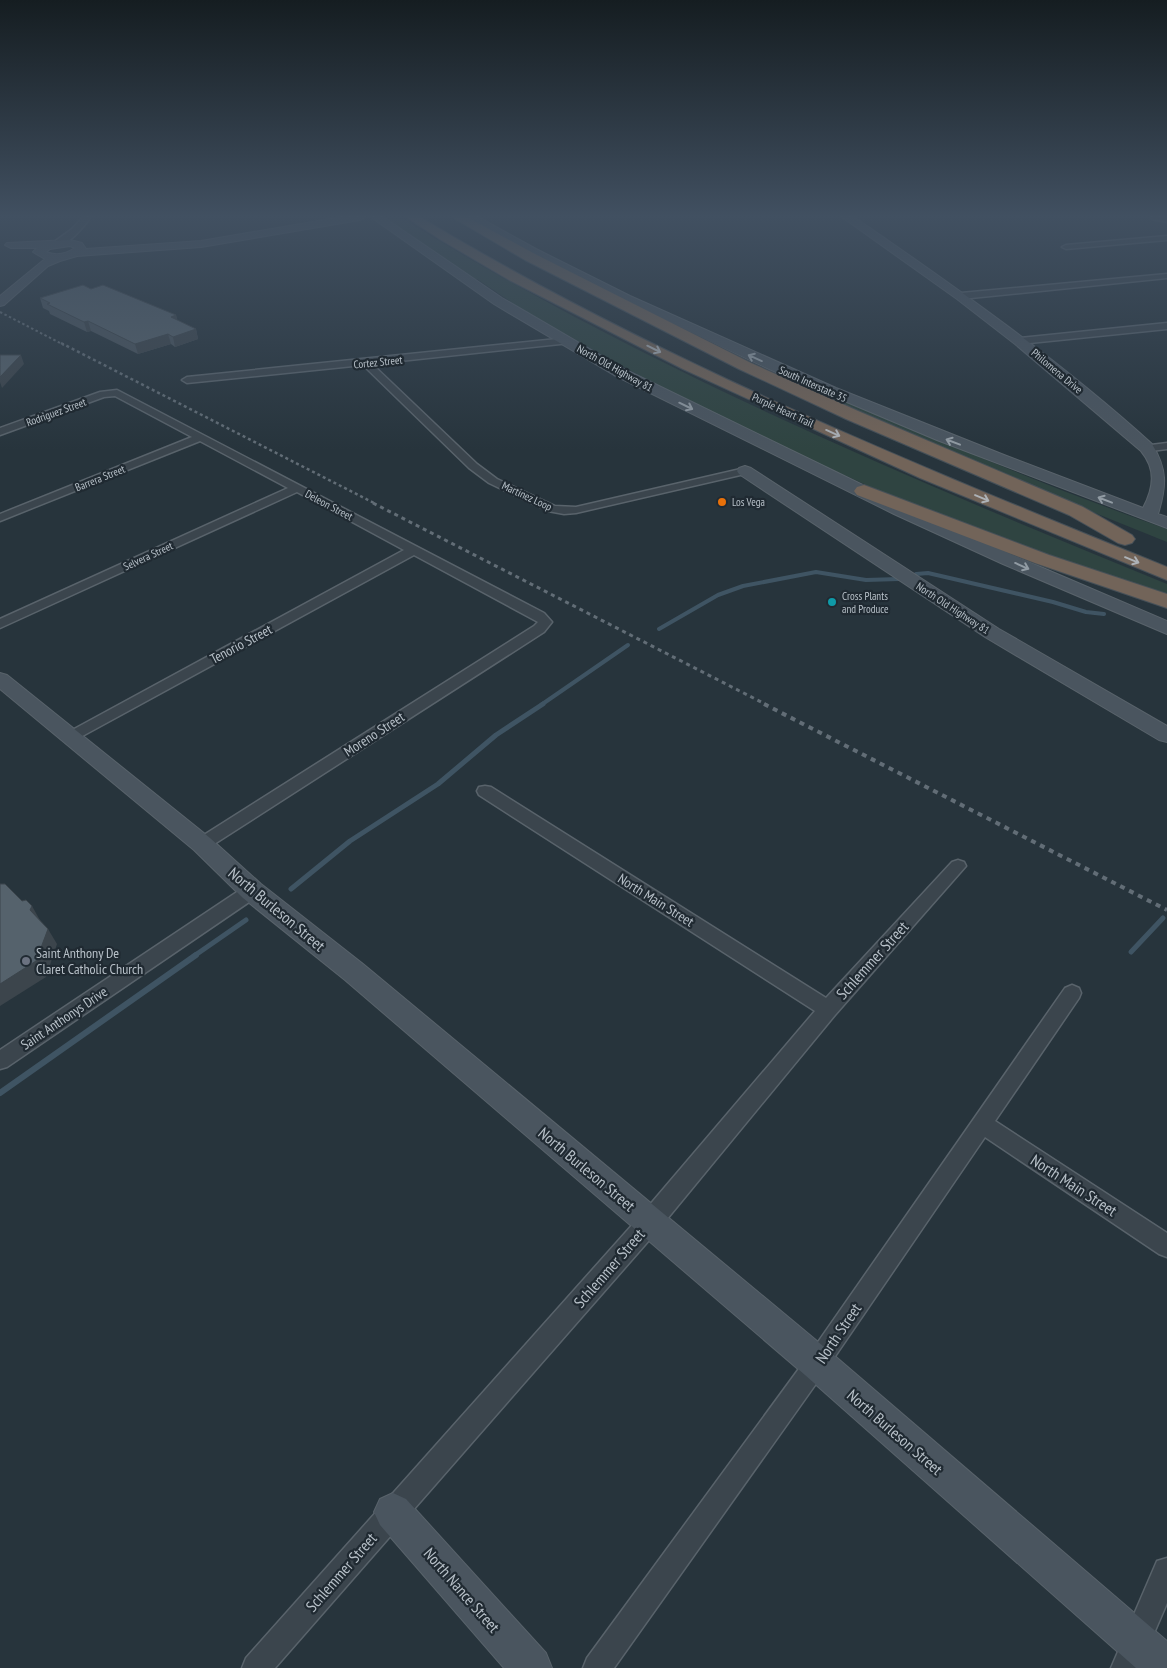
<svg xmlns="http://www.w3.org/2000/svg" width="1167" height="1668" font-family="'PT Sans Narrow',sans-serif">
  <rect width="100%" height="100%" fill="#27343c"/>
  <g fill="#2f4441">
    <path d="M 383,217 L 400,217 C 641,366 905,477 1167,584 L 1167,598 L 909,504 L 770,442 L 688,402 L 608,358 L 526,312 L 477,279 L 474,279 Z"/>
    <path d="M 607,292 C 792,375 975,462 1167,529 L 1167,542 L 986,469 L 840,404 L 845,402 L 673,325 Z"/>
  </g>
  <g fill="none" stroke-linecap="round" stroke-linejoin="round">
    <g stroke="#3f5463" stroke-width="4">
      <polyline points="916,574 928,573 1053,602 1086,612 1104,614"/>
      <polyline points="659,629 718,595 743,586 816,572 866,580 899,579"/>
      <polyline points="541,705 628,645"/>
    </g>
    <g stroke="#3f5463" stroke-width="5">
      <polyline points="291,889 350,841 438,784 496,735 543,704"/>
      <polyline points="1131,952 1163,918"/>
      <polyline points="194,956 246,920"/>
    </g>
    <polyline stroke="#3f5463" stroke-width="6" points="0,1093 196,955"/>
    <defs>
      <g id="street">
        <path d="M 83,217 L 91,217 C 83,227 68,247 54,246 L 54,242 L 72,229 Z"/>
        <polygon points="1151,217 1167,218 1167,222 1152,219"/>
        <polygon points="1167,236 1167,240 1066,249 1062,247 1066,245"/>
        <polygon points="1167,274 1167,278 961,299 957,296 961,293"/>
        <polygon points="1167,323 1167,329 1020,344 1015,341 1020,338"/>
        <polygon points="567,338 572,341 570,343 372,364 477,464 497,479 555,506 576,507 745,468 749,469 750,471 749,473 576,513 564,514 548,511 489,483 469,468 363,365 187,383 182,380 187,377"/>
        <polygon points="117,390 544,613 552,622 544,632 208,848 202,850 196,848 194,844 196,840 534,626 538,622 414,555 75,740 65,740 63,737 65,734 404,550 297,492 0,628 0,619 288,488 200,441 0,521 0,514 192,437 115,396 104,397 0,435 0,428 100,392"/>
        <polygon points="1167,443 1167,449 1151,451 1146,448 1151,445"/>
        <polygon points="485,786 491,787 826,998 952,862 958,860 964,862 966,866 835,1015 658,1230 275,1668 242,1668 246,1658 642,1214 815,1011 479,795 477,791 479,787"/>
        <polygon points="252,885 258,886 261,891 258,896 7,1067 0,1069 0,1050 246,886"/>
        <polygon points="1072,985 1079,988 1081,993 1079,998 995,1121 1167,1233 1167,1257 1159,1254 985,1137 825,1371 614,1668 583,1668 587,1658 809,1355 1065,988"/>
        <polygon points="1167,1558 1167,1603 1139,1668 1111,1668 1157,1561"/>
      </g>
      <g id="secondary">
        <path d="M 342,217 L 365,217 L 360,220 L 201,247 L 77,256 L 60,261 L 48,266 L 4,305 L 0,306 L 0,296 L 45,259 L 33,252 L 37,248 L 11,248 L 5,245 L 7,243 L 70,240 L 82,243 L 86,249 L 201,241 ZM 70,246 L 75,248 C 66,254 56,256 46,252 L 50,249 Z"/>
        <polygon points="371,217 383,217 502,298 624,369 906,506 1015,556 1167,621 1167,634 1003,564 894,514 614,375 494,304"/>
        <path d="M 466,217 L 478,217 L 536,249 L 630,296 L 836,388 L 1004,455 L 1143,508 C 1154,487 1156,469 1141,451 L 1015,344 L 957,299 L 842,217 L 854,217 C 957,288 1059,360 1152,444 C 1167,469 1167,485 1158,514 L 1167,517 L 1167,528 L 937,440 L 771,370 L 590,285 L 498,237 Z"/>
        <polygon points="745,466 751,468 999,629 1167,726 1167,742 1159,740 985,637 739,474 737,471 739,468"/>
        <polygon points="0,673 7,675 210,838 261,884 363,964 829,1351 1167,1641 1167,1668 1136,1668 805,1375 345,980 243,898 194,850 0,689"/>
        <polygon points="393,1493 406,1499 546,1653 552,1668 504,1668 380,1525 374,1512 380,1499"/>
      </g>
      <g id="highway">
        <path d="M 406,217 L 420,217 C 655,359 913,464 1167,567 L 1167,580 L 920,478 L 683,369 L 509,280 L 441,240 Z"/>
        <polygon points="452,217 467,217 535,254 751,363 858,411 1083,507 1132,535 1135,539 1132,543 1125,545 1118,543 1069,515 846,419 739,369 525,260"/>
        <polygon points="864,485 1049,555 1167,594 1167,608 1035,563 857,495 854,491 857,487"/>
      </g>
    </defs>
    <use href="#street" stroke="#59636b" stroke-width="3"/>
    <use href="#secondary" stroke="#59636b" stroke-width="2"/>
    <use href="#highway" stroke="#465058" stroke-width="2"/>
    <use href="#street" fill="#3b454d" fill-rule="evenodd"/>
    <use href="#secondary" fill="#4a555f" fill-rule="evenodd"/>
    <use href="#highway" fill="#726459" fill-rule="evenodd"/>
    <polyline stroke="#626d76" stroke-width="2" stroke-dasharray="2.5 2.5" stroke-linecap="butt" points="0,312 64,345"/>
    <polyline stroke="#626d76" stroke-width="2.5" stroke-dasharray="3 3" stroke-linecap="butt" points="61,343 376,504"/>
    <polyline stroke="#626d76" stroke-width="3" stroke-dasharray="4 4" stroke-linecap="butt" points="373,503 767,705"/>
    <polyline stroke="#626d76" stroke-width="4" stroke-dasharray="5 5" stroke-linecap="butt" points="764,704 1167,910"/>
  </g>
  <polygon fill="#49545d" points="91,289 176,315 177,320 196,329 198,339 175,347 171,344 138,354 91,331 87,332 50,314 49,311 43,308 40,298"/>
  <g fill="#3c454c">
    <polygon points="176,315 179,325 171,317"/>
    <polygon points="88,321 91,331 87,332 84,322"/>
    <polygon points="196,329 198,339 175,347 173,337"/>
    <polygon points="168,334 171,344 138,354 135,344"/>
    <polygon points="21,355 24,364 2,388 0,382 0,377"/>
    <polygon points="32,906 41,922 30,910"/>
    <polygon points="48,929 57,944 46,977 0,1006 0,984"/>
  </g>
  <g fill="#55626c" stroke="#3c454c">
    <polygon points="83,285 91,289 103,285 176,315 171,317 196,329 173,337 168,334 135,344 88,321 84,322 47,304 50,303 40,298"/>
    <polygon points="0,355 21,355 0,377"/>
    <polygon points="0,884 5,884 22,901 26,900 32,906 30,910 48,929 36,961 0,984"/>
  </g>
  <defs><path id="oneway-shaft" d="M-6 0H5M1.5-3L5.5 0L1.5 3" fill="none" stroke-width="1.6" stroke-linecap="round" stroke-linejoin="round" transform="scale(1.25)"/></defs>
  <g stroke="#adb2b7">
    <use href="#oneway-shaft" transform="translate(654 349) rotate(26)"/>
    <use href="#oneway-shaft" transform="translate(833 433) rotate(24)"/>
    <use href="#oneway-shaft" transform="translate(982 498) rotate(23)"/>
    <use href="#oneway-shaft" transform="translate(1132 560) rotate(22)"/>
  </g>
  <g stroke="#919ba3">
    <use href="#oneway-shaft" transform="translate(755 358) rotate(-156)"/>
    <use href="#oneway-shaft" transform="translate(686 406) rotate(26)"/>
    <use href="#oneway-shaft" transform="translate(953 442) rotate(-159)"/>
    <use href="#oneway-shaft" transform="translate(1105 500) rotate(-159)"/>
    <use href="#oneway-shaft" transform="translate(1022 566) rotate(24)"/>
  </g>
  <linearGradient id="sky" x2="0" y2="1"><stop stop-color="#151d21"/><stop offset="0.48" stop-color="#415061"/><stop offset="1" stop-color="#415061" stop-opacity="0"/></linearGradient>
  <rect width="1167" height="450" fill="url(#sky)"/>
  <circle fill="#e8710a" stroke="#202a32" stroke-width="2" cx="722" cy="502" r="5"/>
  <circle fill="#0f9aa8" stroke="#202a32" stroke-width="2" cx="832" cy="602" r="5"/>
  <circle fill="#6b7280" stroke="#202a32" stroke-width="2" cx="26" cy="961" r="5"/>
  <g text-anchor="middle" stroke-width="4.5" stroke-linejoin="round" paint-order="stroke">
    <g font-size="11" fill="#b7c0c8" stroke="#202a32">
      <text transform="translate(378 362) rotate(-6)" y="4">Cortez Street</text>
      <text transform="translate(615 368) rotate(29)" y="4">North Old Highway 81</text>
      <text transform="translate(1057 371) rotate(40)" y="4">Philomena Drive</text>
      <text transform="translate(813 384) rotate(24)" y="4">South Interstate 35</text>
      <text transform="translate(783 410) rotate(25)" y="4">Purple Heart Trail</text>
      <text transform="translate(56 412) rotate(-20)" y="4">Rodriguez Street</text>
      <text transform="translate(100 478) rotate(-22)" y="4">Barrera Street</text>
      <text transform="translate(527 496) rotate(25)" y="4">Martinez Loop</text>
      <text transform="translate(329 505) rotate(28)" y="4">Deleon Street</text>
      <text transform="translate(148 556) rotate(-25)" y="4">Selvera Street</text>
      <text transform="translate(953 608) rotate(33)" y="4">North Old Highway 81</text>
    </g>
    <g font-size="11" fill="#b7c0c8" stroke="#202a32" text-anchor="start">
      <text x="732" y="506">Los Vega</text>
      <text x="842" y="600">Cross Plants<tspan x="842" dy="13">and Produce</tspan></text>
    </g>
    <g font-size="14" fill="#b7c0c8" stroke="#202a32">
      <text transform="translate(241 644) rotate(-28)" y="5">Tenorio Street</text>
      <text transform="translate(374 734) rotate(-33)" y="5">Moreno Street</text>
      <text transform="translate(656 900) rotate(32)" y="5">North Main Street</text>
      <text transform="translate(64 1018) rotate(-34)" y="5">Saint Anthonys Drive</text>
    </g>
    <g font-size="14" fill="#b7c0c8" stroke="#202a32" text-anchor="start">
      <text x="36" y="958">Saint Anthony De<tspan x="36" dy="16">Claret Catholic Church</tspan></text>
    </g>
    <g font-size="16" fill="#b7c0c8" stroke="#202a32">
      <text transform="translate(277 909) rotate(40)" y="6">North Burleson Street</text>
      <text transform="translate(872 960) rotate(-48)" y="6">Schlemmer Street</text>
      <text transform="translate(587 1169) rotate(40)" y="6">North Burleson Street</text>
      <text transform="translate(1074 1185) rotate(33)" y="6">North Main Street</text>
      <text transform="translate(609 1268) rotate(-49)" y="6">Schlemmer Street</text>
      <text transform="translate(838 1333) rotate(-56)" y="6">North Street</text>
      <text transform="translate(895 1432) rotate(41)" y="6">North Burleson Street</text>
      <text transform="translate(341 1572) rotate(-49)" y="6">Schlemmer Street</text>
      <text transform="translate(462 1590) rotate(49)" y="6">North Nance Street</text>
    </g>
  </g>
</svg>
